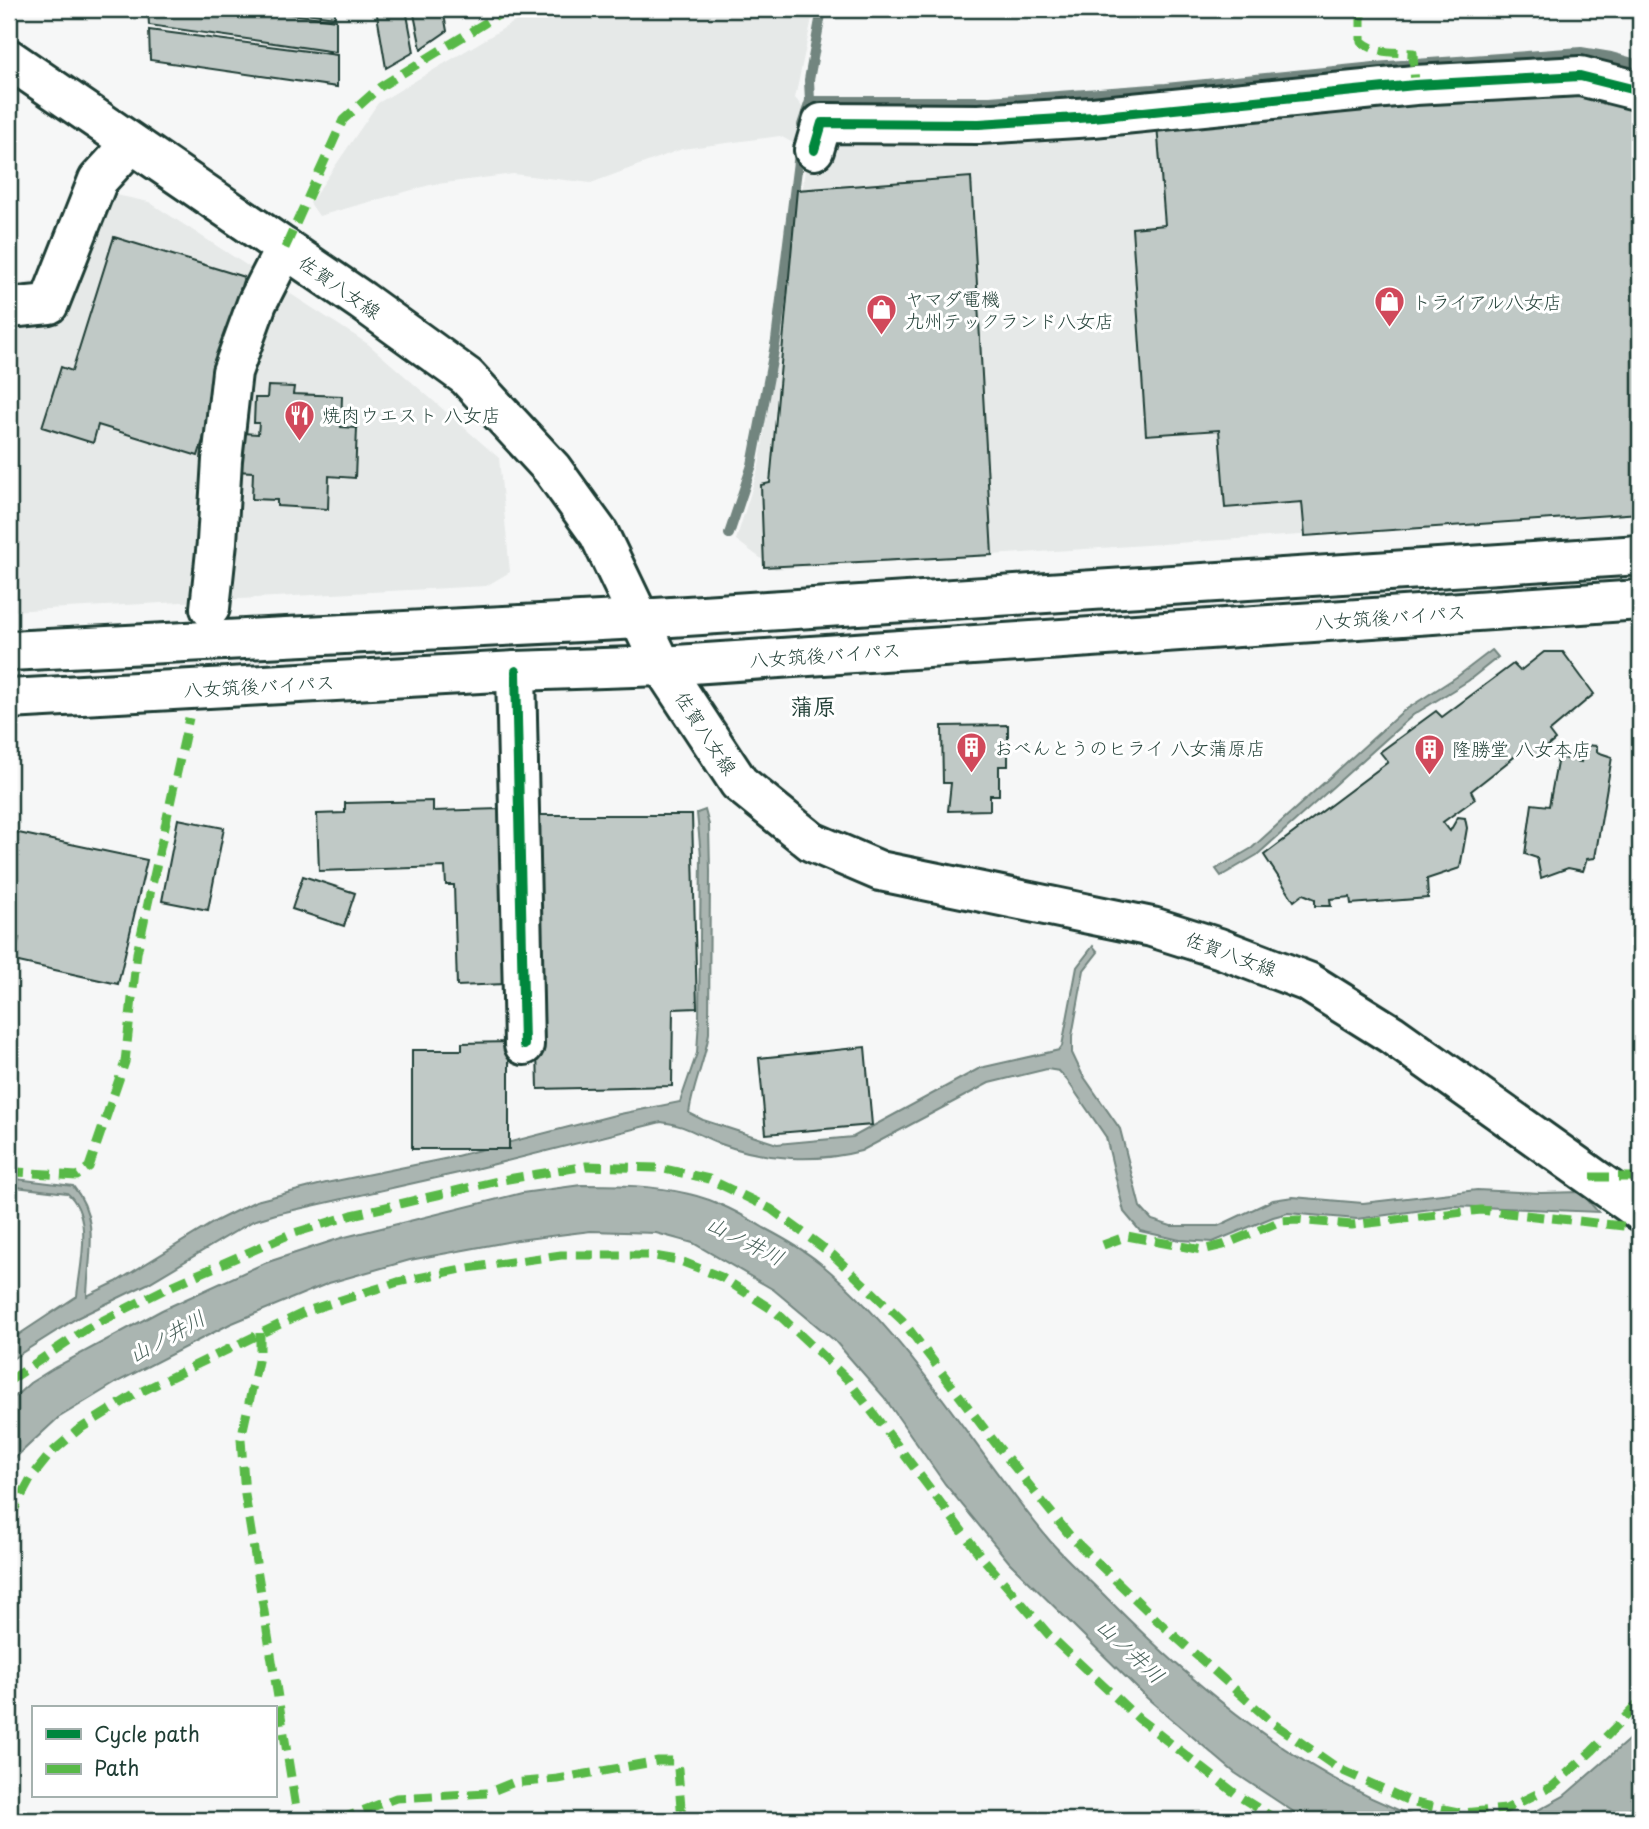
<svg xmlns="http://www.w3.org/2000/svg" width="1649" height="1829" font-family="'Playpen Sans','Klee One',sans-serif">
  <rect width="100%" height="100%" fill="#f6f7f7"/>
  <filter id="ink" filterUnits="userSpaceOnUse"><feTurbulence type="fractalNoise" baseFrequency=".0143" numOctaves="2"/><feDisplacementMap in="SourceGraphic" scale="14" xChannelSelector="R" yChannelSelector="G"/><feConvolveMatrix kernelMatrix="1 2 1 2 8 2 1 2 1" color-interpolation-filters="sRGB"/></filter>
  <g filter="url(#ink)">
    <g fill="#e6e9e8">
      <polygon points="536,9 814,9 795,98 826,136 1640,100 1640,513 775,569 736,540 759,466 808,151 780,136 682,149 591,183 513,174 430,185 319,216 310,203 378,103"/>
      <polygon points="116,195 149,202 368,344 499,458 510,572 486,586 9,611 9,286 32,282 46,271 67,211"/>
    </g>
    <g fill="#aab5b1" stroke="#72857f" stroke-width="2">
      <polygon points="1492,650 1498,657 1468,681 1413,715 1257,855 1221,876 1216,869 1252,848 1402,712 1458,676"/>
      <path d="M 705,810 L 709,825 L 710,871 L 709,1033 C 705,1061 693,1085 689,1113 L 703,1120 L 777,1144 L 853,1137 L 980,1068 L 1059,1050 L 1062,1046 L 1077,967 L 1093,946 L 1098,952 L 1084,970 L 1072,1036 L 1072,1053 L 1082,1074 L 1120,1129 L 1140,1207 L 1152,1220 L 1171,1226 L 1218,1226 L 1273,1200 L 1293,1197 L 1363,1203 L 1477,1190 L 1541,1193 L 1581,1192 L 1598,1212 L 1453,1206 L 1357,1219 L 1288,1213 L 1273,1217 L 1213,1242 L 1180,1240 L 1140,1231 L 1124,1212 L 1106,1137 L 1067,1080 L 1059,1071 L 1047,1069 L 989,1083 L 861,1151 C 816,1163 765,1160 721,1144 C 700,1136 684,1124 661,1122 L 463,1172 L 276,1214 L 253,1221 L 147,1284 L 77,1318 L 9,1361 L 9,1341 L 77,1296 C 80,1265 94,1215 67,1193 L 16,1187 L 17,1179 L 73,1186 C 101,1220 88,1256 87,1296 L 116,1282 L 216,1221 L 256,1201 L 326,1183 L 449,1158 L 615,1115 L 680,1102 L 697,1053 L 699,1018 L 701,856 L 697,813 Z"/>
      <path d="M 581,1185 C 618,1185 653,1185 689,1194 C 716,1200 741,1214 764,1228 C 783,1238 803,1249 820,1263 C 913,1340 973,1449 1050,1541 C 1068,1561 1089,1580 1108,1599 C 1198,1690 1302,1776 1424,1820 L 1306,1820 L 1235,1773 L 1147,1698 L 1009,1562 L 945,1484 L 884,1397 L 835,1341 L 774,1290 L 693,1243 L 656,1233 L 591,1231 L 518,1240 L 410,1260 L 329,1283 L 230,1324 L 119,1381 L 58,1418 L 15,1458 L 9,1468 L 9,1402 L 30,1383 L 54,1368 L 162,1310 L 265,1263 L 341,1238 L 522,1193 Z"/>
      <polygon points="1640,1730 1640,1799 1617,1820 1520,1820 1564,1796"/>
    </g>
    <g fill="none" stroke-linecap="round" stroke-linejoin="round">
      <g stroke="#72857f" stroke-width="10">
        <polyline points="810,101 990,101 1166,88 1374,67 1581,52 1611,57 1640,65"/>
        <polyline points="802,125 810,101 809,80 822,9"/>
        <polyline points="729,534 752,465 776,340 800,145"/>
      </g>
    </g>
    <g fill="#c0c9c6" stroke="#1f3d34" stroke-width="2">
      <polygon points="148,9 252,9 336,20 336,52 149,25"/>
      <polygon points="277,9 335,9 335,17"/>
      <polygon points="376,9 406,9 414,52 386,68"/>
      <polygon points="413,9 443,9 447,31 421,49"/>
      <polygon points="457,9 471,9 459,16"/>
      <polygon points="149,30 337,55 337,87 150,60"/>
      <polygon points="1556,84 1634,108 1640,192 1640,513 1305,536 1302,502 1225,508 1219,430 1146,435 1132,228 1165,225 1156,112"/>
      <polygon points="971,177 992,555 764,567 761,485 770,483 797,190"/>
      <polygon points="114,237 244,277 224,340 233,343 198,456 98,425 93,443 42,427 61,367 72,371"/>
      <polygon points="268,386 294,387 293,394 342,396 341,427 357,428 355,478 329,476 328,509 277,506 277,500 252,499 253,472 236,471 242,433 258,434 259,423 254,423 255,398 267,398"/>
      <polygon points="1544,652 1563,652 1594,694 1549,732 1555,740 1535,757 1527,747 1471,791 1475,799 1443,822 1450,831 1458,817 1465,818 1467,828 1460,868 1427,879 1428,898 1351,904 1350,897 1330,899 1331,906 1315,906 1315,899 1303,894 1294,901 1264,855 1388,762 1380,752 1436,711 1442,717 1513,664 1520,671"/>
      <polygon points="1008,725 1008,766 999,766 999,795 990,795 990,810 948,811 951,783 943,783 942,726"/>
      <polygon points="1584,745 1597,746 1597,752 1612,757 1595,858 1587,859 1583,871 1568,868 1541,878 1537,858 1525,854 1532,804 1549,806 1558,757 1581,762"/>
      <polygon points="433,801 433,811 500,809 505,984 457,986 454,885 446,885 445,867 319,871 317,814 345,813 345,803"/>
      <polygon points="531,815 692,815 697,1008 673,1009 672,1086 538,1089"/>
      <polygon points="178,819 224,828 208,910 162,901"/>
      <polygon points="9,831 147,860 118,984 14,961 19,938 9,935"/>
      <polygon points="303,876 355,893 344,926 292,909"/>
      <polygon points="509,1042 509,1149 412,1149 412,1050 462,1050 462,1043"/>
      <polygon points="865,1047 872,1125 766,1134 759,1058"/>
    </g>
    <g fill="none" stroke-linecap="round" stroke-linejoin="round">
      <defs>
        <g id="minor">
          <polyline points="814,150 822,123 979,124 1093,117 1415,85 1580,76 1640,91"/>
          <polyline points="9,308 49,304 98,180 131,144"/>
          <polyline points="210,608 217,542 222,460 232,372 257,303 285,248"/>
          <polyline points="516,671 524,1045"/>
        </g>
        <polyline id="major" points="9,59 362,301 467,377 552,469 599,534 662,666 739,783 812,842 880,871 1152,927 1219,948 1308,982 1391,1034 1640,1211"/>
        <g id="highway">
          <polyline points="9,651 640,619 1640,555"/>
          <polyline points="9,699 516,671 662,666 1640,600"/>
        </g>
      </defs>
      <use href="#minor" stroke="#1f3d34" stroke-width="44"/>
      <use href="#major" stroke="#1f3d34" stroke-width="44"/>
      <use href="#highway" stroke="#1f3d34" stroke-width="44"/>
      <use href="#minor" stroke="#fff" stroke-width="38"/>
      <use href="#major" stroke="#fff" stroke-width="38"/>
      <use href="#highway" stroke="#fff" stroke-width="38"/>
      <g stroke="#58b947" stroke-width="9" stroke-dasharray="18 9" stroke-linecap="butt">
        <path d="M 1361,9 L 1361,41 C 1376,54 1395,52 1413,53 L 1415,85"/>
        <polyline points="285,248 343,120 380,87 508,9"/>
        <polyline points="1591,1177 1640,1177"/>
        <polyline points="9,1178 17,1172 77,1176 89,1167 125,1062 137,953 189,718"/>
        <polyline points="1103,1245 1127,1236 1202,1250 1223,1245 1281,1221 1298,1220 1352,1225 1481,1210 1640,1228"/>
        <polyline points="260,1333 260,1352 241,1439 245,1495 298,1820"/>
        <polyline points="9,1381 86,1329 169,1287 288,1235 352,1215 502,1180 586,1166 660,1168 709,1179 771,1209 833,1255 902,1320 996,1444 1071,1537 1159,1622 1274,1724 1339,1769 1414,1803 1463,1813 1506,1809 1553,1786 1592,1751 1640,1702"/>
        <polyline points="9,1519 31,1478 51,1453 78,1430 134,1395 307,1311 398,1282 462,1269 561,1255 649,1255 678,1260 721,1277 776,1312 848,1380 980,1555 1049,1635 1139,1719 1240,1797 1277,1820"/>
        <polyline points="338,1820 396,1798 487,1793 512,1783 558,1779 658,1761 673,1761 678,1769 682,1820"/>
        <polyline points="1639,1820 1640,1819"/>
      </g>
      <defs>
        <g id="cycleway">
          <polyline points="814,150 822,123 979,124 1093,117 1415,85 1580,76 1640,91"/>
          <polyline points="516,671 524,1045"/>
        </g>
      </defs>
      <use href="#cycleway" stroke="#fff" stroke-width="15"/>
      <use href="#cycleway" stroke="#00873e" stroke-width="10"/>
    </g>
  </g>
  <defs>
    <symbol id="shop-pin" viewBox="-11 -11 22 30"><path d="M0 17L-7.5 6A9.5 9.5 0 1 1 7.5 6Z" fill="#d1495b" stroke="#fff"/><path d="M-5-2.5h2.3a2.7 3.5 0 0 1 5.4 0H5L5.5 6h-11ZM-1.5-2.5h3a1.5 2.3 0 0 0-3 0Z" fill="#fff"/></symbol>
    <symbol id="restaurant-pin" viewBox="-11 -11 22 30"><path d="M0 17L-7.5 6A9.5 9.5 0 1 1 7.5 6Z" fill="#d1495b" stroke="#fff"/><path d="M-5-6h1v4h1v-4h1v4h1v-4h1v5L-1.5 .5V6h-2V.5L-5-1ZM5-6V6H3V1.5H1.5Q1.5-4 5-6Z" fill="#fff"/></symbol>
    <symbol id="building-pin" viewBox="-11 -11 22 30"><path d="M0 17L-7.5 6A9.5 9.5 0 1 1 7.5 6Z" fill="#d1495b" stroke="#fff"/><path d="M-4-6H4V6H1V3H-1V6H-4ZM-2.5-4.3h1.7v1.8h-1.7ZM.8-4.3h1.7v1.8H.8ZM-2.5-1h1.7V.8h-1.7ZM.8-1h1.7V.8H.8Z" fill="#fff"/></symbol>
  </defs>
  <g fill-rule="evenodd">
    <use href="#shop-pin" x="1372" y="284" width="35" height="47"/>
    <use href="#shop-pin" x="864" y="292" width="35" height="47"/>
    <use href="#restaurant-pin" x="282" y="398" width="35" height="47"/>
    <use href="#building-pin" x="954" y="730" width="35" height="47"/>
    <use href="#building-pin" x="1412" y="732" width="35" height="47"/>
  </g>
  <g text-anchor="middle" stroke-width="6" stroke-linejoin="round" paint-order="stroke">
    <g font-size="19" fill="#1f3d34" stroke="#fff">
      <text transform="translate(340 287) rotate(35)" y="7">佐賀八女線</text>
      <text transform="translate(1390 617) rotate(-4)" y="7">八女筑後バイパス</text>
      <text transform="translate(825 655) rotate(-4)" y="7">八女筑後バイパス</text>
      <text transform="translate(259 686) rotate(-3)" y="7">八女筑後バイパス</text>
      <text transform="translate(706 733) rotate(57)" y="7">佐賀八女線</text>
      <text transform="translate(1231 954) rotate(20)" y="7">佐賀八女線</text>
    </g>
    <g font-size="19" fill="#1f3d34" stroke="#fff" text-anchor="start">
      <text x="905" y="306">ヤマダ電機<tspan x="905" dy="22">九州テックランド八女店</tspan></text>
      <text x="1412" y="309">トライアル八女店</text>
      <text x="322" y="422">焼肉ウエスト 八女店</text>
      <text x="994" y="755">おべんとうのヒライ 八女蒲原店</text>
      <text x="1452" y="756">隆勝堂 八女本店</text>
    </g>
    <g font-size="21" font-style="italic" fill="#49615a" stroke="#fff">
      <text transform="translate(745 1241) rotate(27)" y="7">山ノ井川</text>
      <text transform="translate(167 1337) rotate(-29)" y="7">山ノ井川</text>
      <text transform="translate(1130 1651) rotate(43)" y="7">山ノ井川</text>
    </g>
    <g font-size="23" font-weight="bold" fill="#1f3d34" stroke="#fff">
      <text x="813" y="715">蒲原</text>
    </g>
  </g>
  <rect width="1649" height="1829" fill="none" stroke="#fff" stroke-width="35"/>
  <rect x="18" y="18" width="1614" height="1794" fill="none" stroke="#1f3d34" stroke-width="2.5" filter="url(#ink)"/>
  <rect x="32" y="1706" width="245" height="91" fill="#ffffff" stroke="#a5b1ae" stroke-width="2"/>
  <rect x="46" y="1729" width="35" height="10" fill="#00873e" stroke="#a5b1ae" stroke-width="2"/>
  <text x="94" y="1742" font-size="21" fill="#1f3d34">Cycle path</text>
  <rect x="46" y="1764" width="35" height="10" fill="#58b947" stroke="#a5b1ae" stroke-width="2"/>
  <text x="94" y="1776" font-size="21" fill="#1f3d34">Path</text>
</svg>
